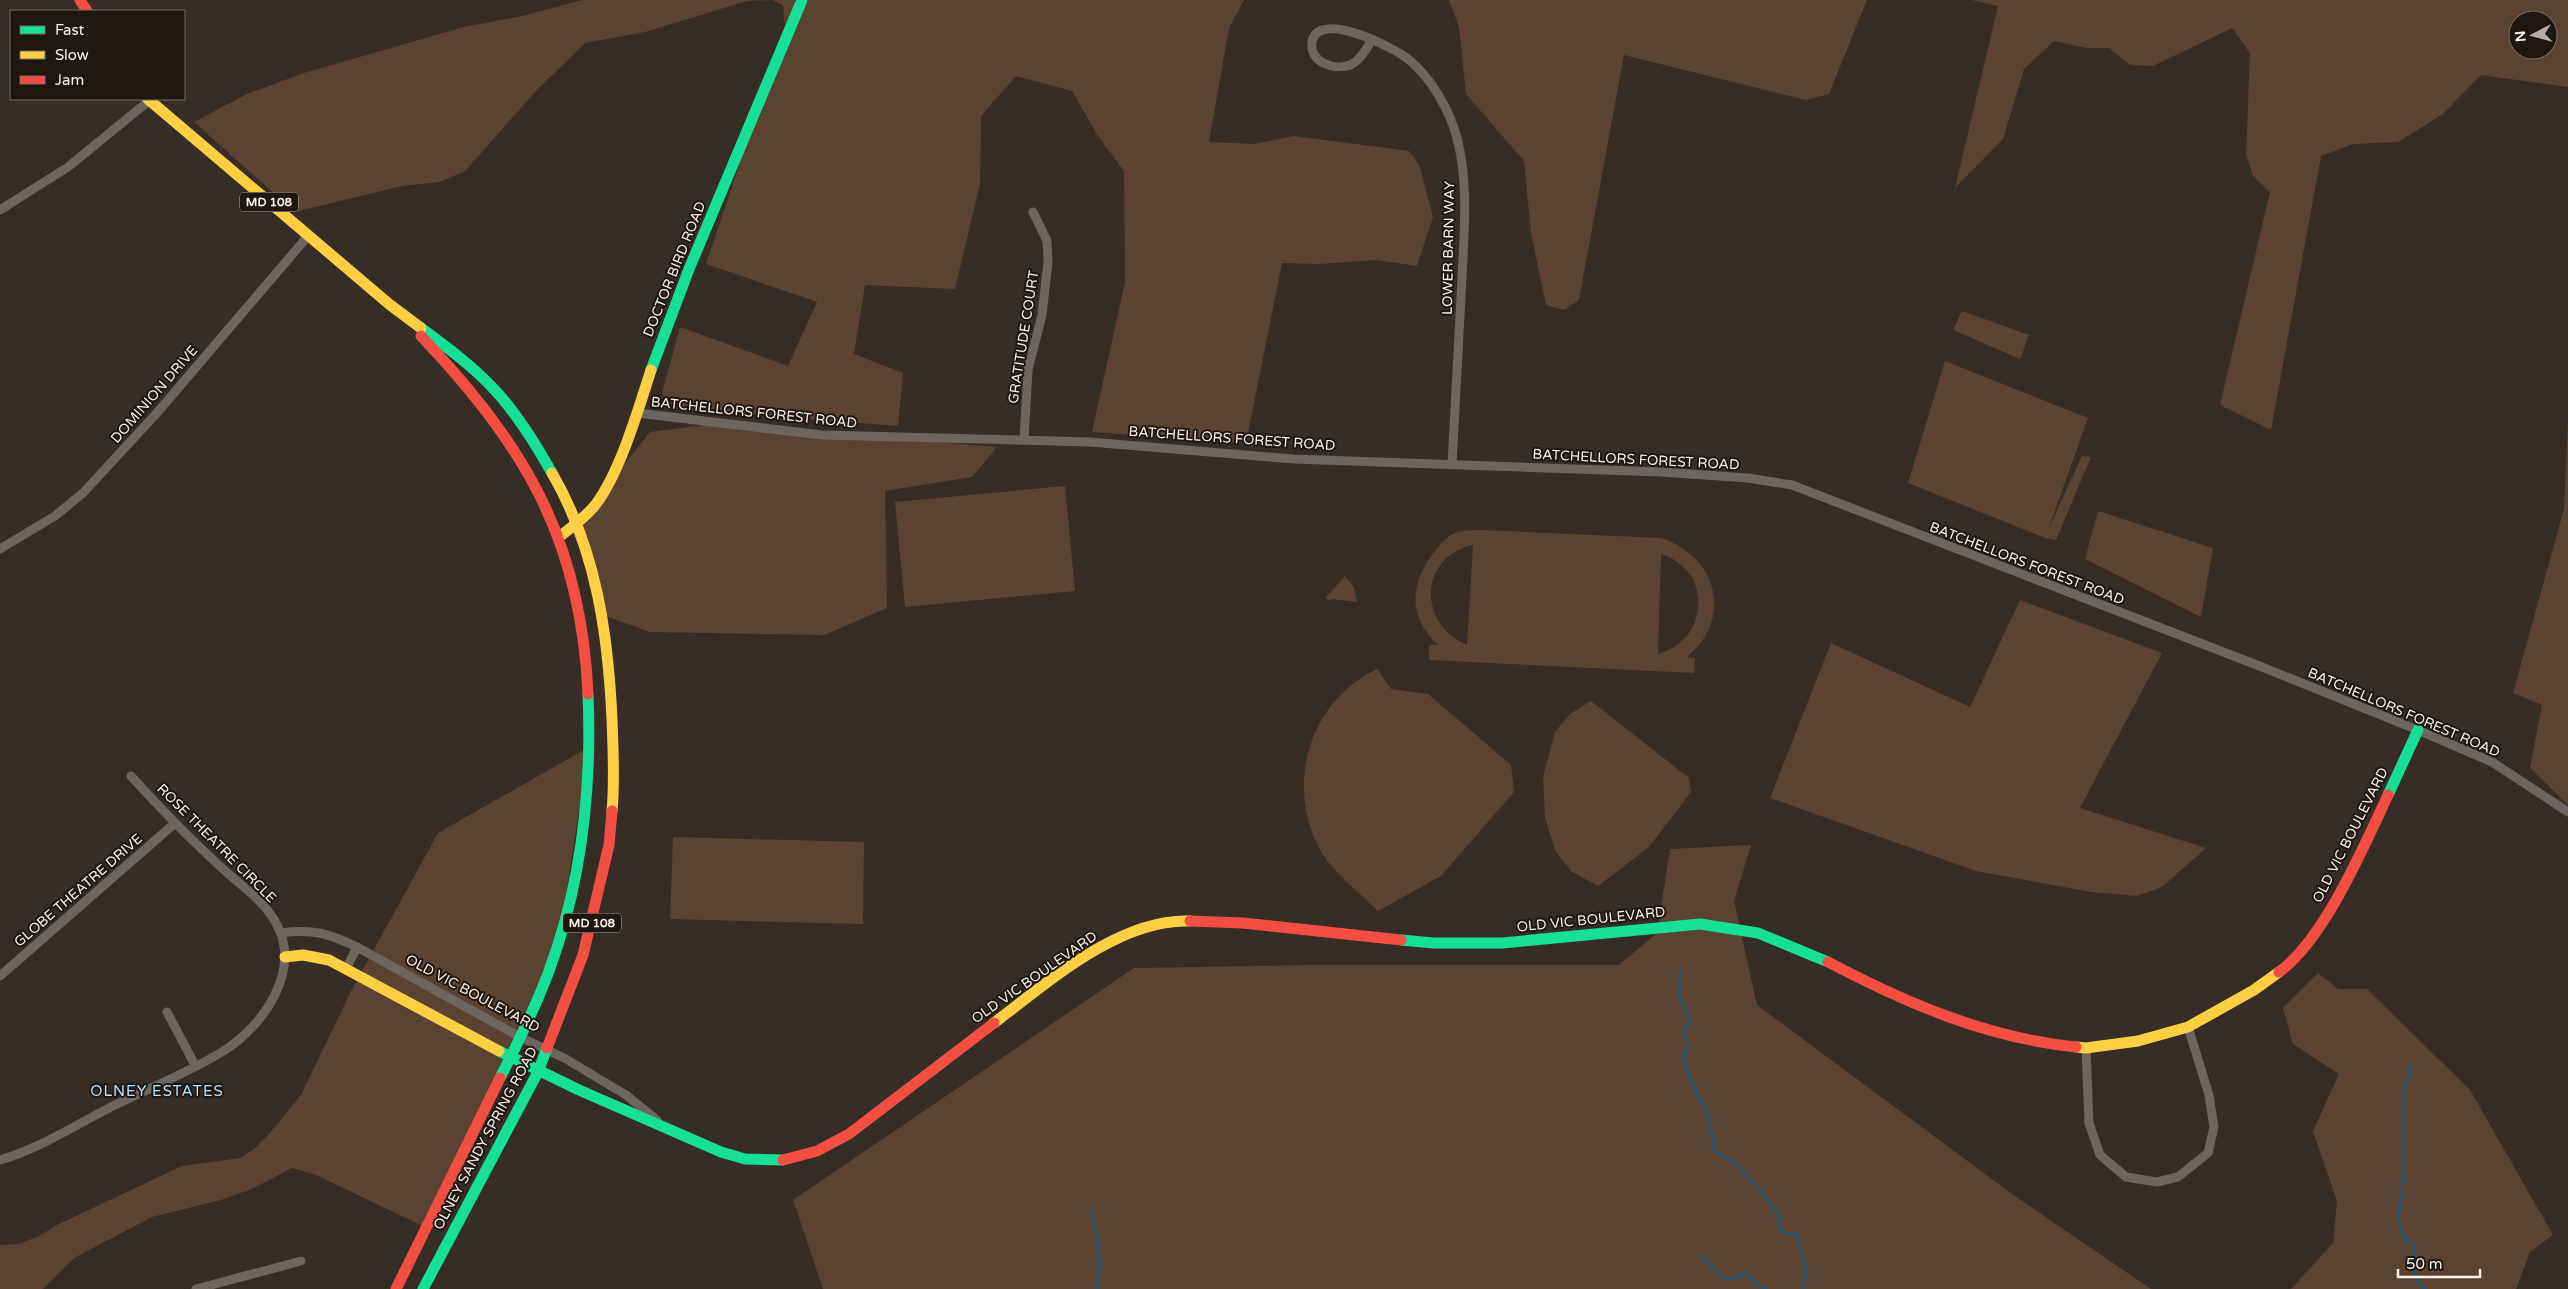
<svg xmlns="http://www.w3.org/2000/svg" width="2568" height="1289" font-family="'Varela Round',sans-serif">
  <rect width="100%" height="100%" fill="#362d27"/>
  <g fill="#5a4333" fill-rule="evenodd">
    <polygon points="582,0 1244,0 1229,28 1209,142 1254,144 1294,136 1409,151 1419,164 1433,217 1417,266 1377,260 1319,264 1282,263 1246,443 1092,432 1125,282 1124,171 1098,136 1072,91 1016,76 981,116 980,184 955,289 865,285 854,354 903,373 898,426 668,408 662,393 680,327 788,366 817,302 706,264 769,76 786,38 783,5 772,0 747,1 645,32 585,43 536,91 465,171 440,182 402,186 295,212 194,122 247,94 304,73 464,27 522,16"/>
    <polygon points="1449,0 1867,0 1829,94 1806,100 1624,55 1579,300 1564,310 1546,305 1531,233 1524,161 1466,94 1459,27"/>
    <path d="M 1972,0 L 2568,0 L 2568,87 L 2481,75 L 2443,114 L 2398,142 L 2353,144 L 2321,156 L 2271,430 L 2220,405 L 2270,192 L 2253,176 L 2246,154 L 2250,53 L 2232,28 L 2153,66 L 2130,65 L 2109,48 L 2087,48 L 2054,41 L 2024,69 L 2003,139 L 1955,188 L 1998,6 ZM 2518,20 L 2548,20 L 2548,50 L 2518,50 Z"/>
    <polygon points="1962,311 2029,335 2020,359 1953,330"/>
    <polygon points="1945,361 2088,418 2048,530 2082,456 2091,457 2056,540 2045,538 1908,483"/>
    <polygon points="2568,420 2568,805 2530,768 2542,705 2513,693 2564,509"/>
    <polygon points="713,424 997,447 972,477 885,491 887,608 824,635 650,632 603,615 577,524 650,432"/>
    <polygon points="1065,486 1075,591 905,607 895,502"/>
    <polygon points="2098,511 2213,548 2201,617 2085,559"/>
    <path d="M 1482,530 L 1661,538 C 1717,556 1734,618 1687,657 L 1695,658 L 1694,673 L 1429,660 L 1429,645 L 1438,645 C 1407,616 1410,583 1435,551 C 1441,543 1448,535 1458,532 C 1465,530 1474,530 1482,530 ZM 1473,545 L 1467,645 C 1418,625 1418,557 1473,545 ZM 1661,554 C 1714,571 1709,640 1658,654 Z"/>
    <polygon points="1345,576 1354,587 1357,602 1332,599 1328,601 1326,597"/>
    <polygon points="2020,600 2162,653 2080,808 2206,848 2162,887 2137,896 2091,892 1976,871 1770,798 1831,643 1970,707"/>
    <path d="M 1377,669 L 1391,689 L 1428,694 L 1511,765 L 1514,792 L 1441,876 L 1378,911 C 1358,891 1329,870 1317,844 C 1286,778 1312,700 1377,669 Z"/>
    <polygon points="1591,701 1689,778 1691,792 1649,847 1598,886 1572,872 1556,852 1545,818 1543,777 1555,732 1570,714"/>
    <polygon points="589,747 560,934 429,1229 316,1175 292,1168 254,1188 221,1200 152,1217 74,1258 43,1289 0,1289 0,1245 19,1244 39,1236 59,1224 182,1166 240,1158 254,1149 268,1135 301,1095 351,991 438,833"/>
    <polygon points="673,837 864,842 863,924 670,919"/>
    <polygon points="1751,845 1734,901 1757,1005 2012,1194 2151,1289 823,1289 793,1200 1134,968 1311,965 1619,965 1657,933 1670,849"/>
    <polygon points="2318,973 2338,989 2367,989 2470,1090 2553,1235 2530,1252 2516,1289 2291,1289 2333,1243 2337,1201 2313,1131 2339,1074 2293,1044 2283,1008"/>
  </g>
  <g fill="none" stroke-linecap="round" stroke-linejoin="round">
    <g stroke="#28526a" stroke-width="3">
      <polyline points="1681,971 1679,995 1690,1019 1684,1033 1689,1049 1683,1055 1689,1076 1709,1118 1708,1131 1714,1135 1713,1150 1736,1164 1760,1190 1780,1217 1778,1227 1785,1233 1797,1235 1806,1270 1804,1289"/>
      <path d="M 2412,1064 L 2404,1091 L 2404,1175 L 2398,1219 L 2405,1239 L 2414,1246 C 2414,1261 2411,1281 2426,1289"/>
      <polyline points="1091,1211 1096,1228 1100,1265 1097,1289"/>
      <polyline points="1700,1256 1725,1279 1736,1279 1746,1273 1758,1285 1766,1289"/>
    </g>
    <g stroke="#6c6560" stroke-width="9">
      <path d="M 1372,40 C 1366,49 1360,61 1350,65 C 1334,71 1309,62 1312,42 C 1318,9 1393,47 1408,59 C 1431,77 1450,111 1457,138 C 1469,184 1464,232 1462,278 C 1459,340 1455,402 1452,464"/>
      <polyline points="0,210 68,167 150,100"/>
      <polyline points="637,413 822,435 1090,442 1294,459 1661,472 1748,478 1792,485 2262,667 2418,730 2492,762 2568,812"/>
      <polyline points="1024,440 1028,370 1042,315 1048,262 1047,241 1033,212"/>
      <polyline points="0,549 55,516 83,493 156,414 308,236"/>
      <path d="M 281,933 C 313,929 328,933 357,947 L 520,1037 L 566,1059 L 626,1095 L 657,1120"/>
      <polyline points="346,969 357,947"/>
      <polyline points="0,976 174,824"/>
      <polyline points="167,1012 195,1065"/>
      <polyline points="2086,1048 2089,1123 2100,1155 2126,1177 2157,1182 2178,1177 2208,1153 2214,1127 2209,1095 2188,1027"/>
      <path d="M 0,1160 C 39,1149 77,1124 113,1106 C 150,1088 190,1072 225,1050 C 264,1025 301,971 277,925 C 266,902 240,885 222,868 C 190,839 160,808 131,776"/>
      <polyline points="196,1289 301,1261"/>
    </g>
    <g stroke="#16e098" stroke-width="11">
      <path d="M 421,328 C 445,346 469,363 490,385 C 515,410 535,443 552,473"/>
      <polyline points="651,370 689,269 802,0"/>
      <polyline points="2388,795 2418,730"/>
      <polyline points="1401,940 1433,943 1502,943 1700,924 1758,933 1828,962"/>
      <polyline points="499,1051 579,1090 721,1152 745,1159 783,1160"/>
      <path d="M 500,1078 C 518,1043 535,1008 549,971 C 582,882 592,788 588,694"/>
      <polyline points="423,1289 538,1072 547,1048"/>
    </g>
    <g stroke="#ffcf43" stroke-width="11">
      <polyline points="148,99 389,304 421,328"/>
      <path d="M 552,473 C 596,549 608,633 612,719 C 613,750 615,780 612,811"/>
      <path d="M 559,537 C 572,527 586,517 596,504 C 621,470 638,410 651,370"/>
      <polyline points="285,957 303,955 329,960 499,1051"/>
      <path d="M 994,1023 C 1048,982 1120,918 1190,921"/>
      <polyline points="2076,1047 2086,1048 2138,1041 2188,1027 2254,990 2279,972"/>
    </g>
    <g stroke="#f24e42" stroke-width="11">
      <polyline points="80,0 87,11"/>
      <path d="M 421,336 C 525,446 581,539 588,694"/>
      <polyline points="1190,921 1243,923 1401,940"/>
      <path d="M 1828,962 C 1906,1003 1987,1038 2076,1047"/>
      <path d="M 2279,972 C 2324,940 2364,846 2388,795"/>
      <polyline points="547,1048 583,955 609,845 612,811"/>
      <polyline points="783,1160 817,1151 849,1134 994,1023"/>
      <polyline points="396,1289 500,1078"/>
    </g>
  </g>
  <g text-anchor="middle" stroke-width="4" stroke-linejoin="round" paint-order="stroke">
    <g fill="#1e1611" stroke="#b9afa8" stroke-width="1">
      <rect x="240" y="192.5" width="58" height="19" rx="4"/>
      <rect x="563" y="913.5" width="58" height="19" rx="4"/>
    </g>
    <g font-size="12" font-weight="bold" fill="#fbf0e9">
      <text x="269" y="206">MD 108</text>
      <text x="592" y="927">MD 108</text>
    </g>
    <g font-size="14" fill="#fbf0e9" stroke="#1e1611">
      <text transform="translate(1448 248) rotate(-89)" y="5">LOWER BARN WAY</text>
      <text transform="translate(674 269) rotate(-68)" y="5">DOCTOR BIRD ROAD</text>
      <text transform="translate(1023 337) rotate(-81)" y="5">GRATITUDE COURT</text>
      <text transform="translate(154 394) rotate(-49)" y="5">DOMINION DRIVE</text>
      <text transform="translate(754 412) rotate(6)" y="5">BATCHELLORS FOREST ROAD</text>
      <text transform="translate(1232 438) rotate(4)" y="5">BATCHELLORS FOREST ROAD</text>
      <text transform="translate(1636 459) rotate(3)" y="5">BATCHELLORS FOREST ROAD</text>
      <text transform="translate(2027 563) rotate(21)" y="5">BATCHELLORS FOREST ROAD</text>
      <text transform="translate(2404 712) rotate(23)" y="5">BATCHELLORS FOREST ROAD</text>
      <text transform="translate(2350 835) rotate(-63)" y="5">OLD VIC BOULEVARD</text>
      <text transform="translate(217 843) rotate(45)" y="5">ROSE THEATRE CIRCLE</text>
      <text transform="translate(78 890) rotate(-41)" y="5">GLOBE THEATRE DRIVE</text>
      <text transform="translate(1591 919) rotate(-6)" y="5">OLD VIC BOULEVARD</text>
      <text transform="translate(1034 977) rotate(-35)" y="5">OLD VIC BOULEVARD</text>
      <text transform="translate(473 993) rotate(28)" y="5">OLD VIC BOULEVARD</text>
      <text transform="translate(485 1138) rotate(-62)" y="5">OLNEY SANDY SPRING ROAD</text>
    </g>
    <g font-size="15" letter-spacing="1" fill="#b7e3ff" stroke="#1e1611">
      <text x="157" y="1096">OLNEY ESTATES</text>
    </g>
  </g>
  <rect x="10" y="10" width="175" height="90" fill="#1e1611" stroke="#766d67"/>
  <rect x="20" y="26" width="25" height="8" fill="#16e098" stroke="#766d67"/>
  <text x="55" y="35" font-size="15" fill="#fbf0e9">Fast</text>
  <rect x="20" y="51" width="25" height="8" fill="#ffcf43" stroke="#766d67"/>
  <text x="55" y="60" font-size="15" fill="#fbf0e9">Slow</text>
  <rect x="20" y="76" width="25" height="8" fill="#f24e42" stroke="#766d67"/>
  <text x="55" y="85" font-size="15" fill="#fbf0e9">Jam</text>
  <g transform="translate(2533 35) rotate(264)"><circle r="24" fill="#1e1611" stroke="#766d67"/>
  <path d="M0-4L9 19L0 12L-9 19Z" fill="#b6aca5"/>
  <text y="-8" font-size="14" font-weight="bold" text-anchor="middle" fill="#fbf0e9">N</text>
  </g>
  <path d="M2398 1269v8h82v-8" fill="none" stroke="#fbf0e9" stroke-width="2.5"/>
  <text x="2406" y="1269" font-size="15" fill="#fbf0e9" stroke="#1e1611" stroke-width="4" paint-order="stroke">50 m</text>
</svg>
